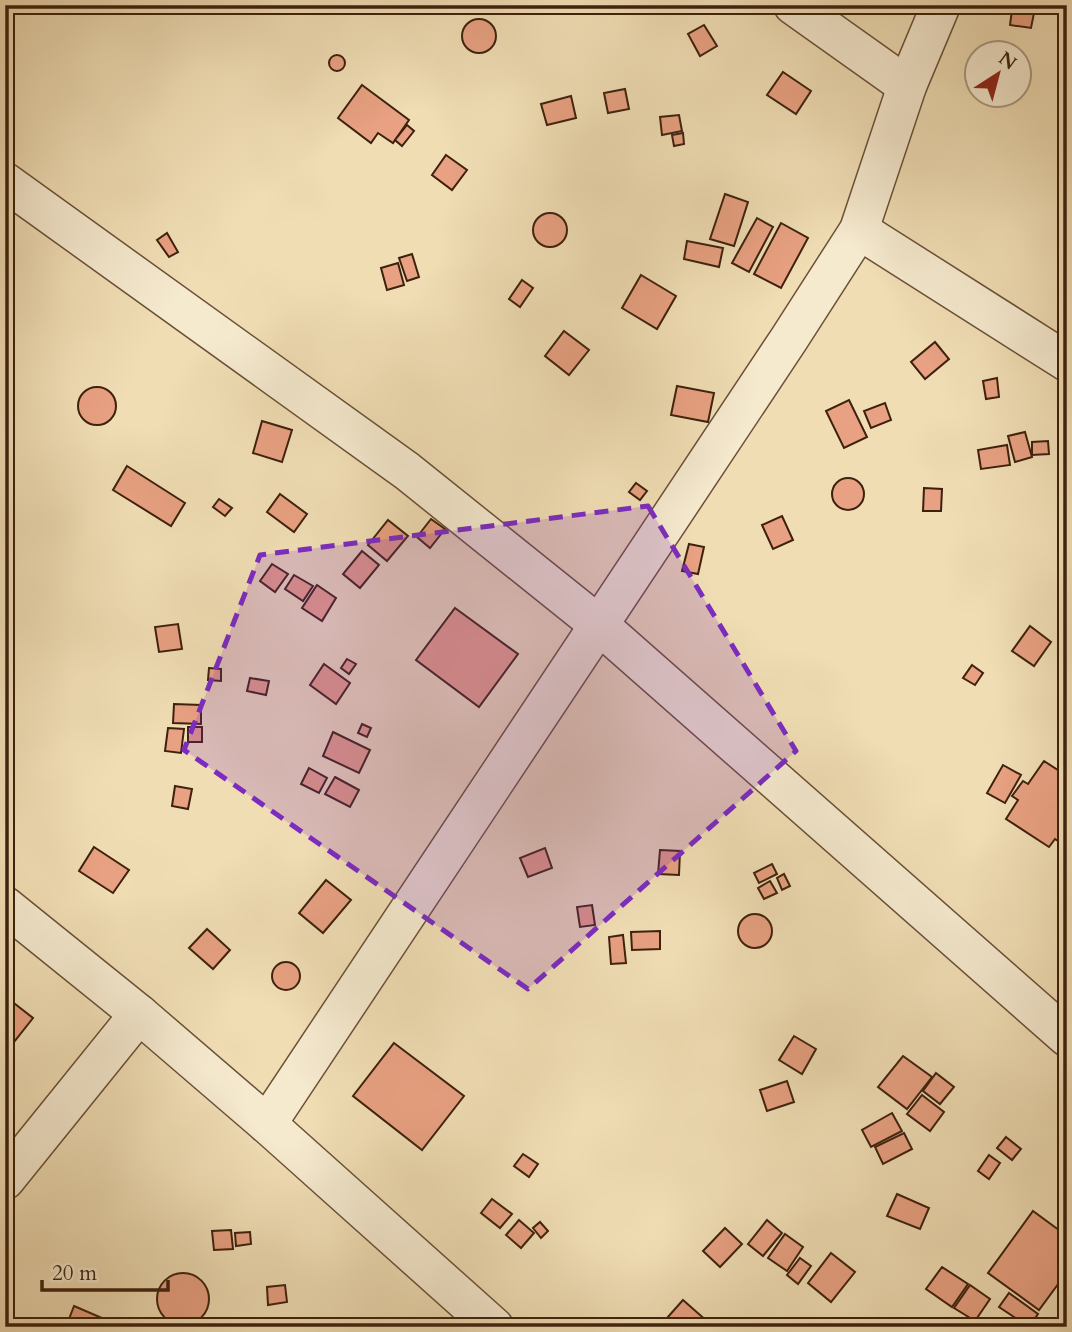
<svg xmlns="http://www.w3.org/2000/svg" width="1072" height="1332" font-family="Cardo,serif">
  <rect width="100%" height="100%" fill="#f0ddb4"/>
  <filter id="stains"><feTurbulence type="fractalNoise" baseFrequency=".00286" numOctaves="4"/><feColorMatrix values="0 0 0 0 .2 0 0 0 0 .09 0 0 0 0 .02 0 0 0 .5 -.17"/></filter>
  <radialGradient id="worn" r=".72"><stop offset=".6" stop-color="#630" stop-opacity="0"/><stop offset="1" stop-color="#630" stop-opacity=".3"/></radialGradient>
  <g fill="#e8a182" stroke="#3e210d" stroke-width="2">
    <polygon points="1012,10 1034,13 1031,28 1010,25"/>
    <circle cx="479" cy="36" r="17"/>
    <polygon points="704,25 717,46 700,56 688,34"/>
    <circle cx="337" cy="63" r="8"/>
    <polygon points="783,72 811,91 796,114 767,95"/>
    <polygon points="362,85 409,120 393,143 378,133 371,143 338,118"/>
    <polygon points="625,89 629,109 608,113 604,93"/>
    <polygon points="571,96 576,118 547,125 541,104"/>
    <polygon points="679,115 682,131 662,135 660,117"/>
    <polygon points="407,125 414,131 402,146 395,140"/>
    <polygon points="683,133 684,144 674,146 672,135"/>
    <polygon points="446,155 467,170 452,190 432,175"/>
    <polygon points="1067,167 1067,194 1059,191"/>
    <polygon points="725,194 748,202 734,246 710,239"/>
    <circle cx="550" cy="230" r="17"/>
    <polygon points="757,218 773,227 749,272 732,263"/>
    <polygon points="781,223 808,238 781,288 754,274"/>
    <polygon points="167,233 178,252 169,257 157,240"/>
    <polygon points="687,241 723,248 719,267 684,259"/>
    <polygon points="412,254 419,277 407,281 399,258"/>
    <polygon points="398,263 404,285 387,290 381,268"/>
    <polygon points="641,275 676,296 657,329 622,308"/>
    <polygon points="522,280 533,288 520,307 509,299"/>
    <polygon points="564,331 589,350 569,375 545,356"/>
    <polygon points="935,342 949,359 925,379 911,362"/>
    <polygon points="997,378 999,397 986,399 983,381"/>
    <polygon points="677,386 714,393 708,422 671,415"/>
    <circle cx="97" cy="406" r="19"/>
    <polygon points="849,400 867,437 844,448 826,411"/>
    <polygon points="885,403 891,420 871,428 864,411"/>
    <polygon points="262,421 292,430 282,462 253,453"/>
    <polygon points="1025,432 1032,457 1015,462 1008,436"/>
    <polygon points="1048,441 1049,454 1032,455 1032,442"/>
    <polygon points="1007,445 1010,465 981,469 978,450"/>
    <polygon points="127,466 185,503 171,526 113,490"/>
    <circle cx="848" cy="494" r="16"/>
    <polygon points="636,483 647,491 640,500 629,492"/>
    <polygon points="924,488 942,489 941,511 923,511"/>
    <polygon points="280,494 307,514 294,532 267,512"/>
    <polygon points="219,499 232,508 225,516 213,507"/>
    <polygon points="782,516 793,540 773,549 762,525"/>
    <polygon points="431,519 445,529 430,548 417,537"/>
    <polygon points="388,520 408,536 387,561 368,545"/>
    <polygon points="689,544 704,547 698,574 682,571"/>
    <polygon points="362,551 379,565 360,588 343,574"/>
    <polygon points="272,564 288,574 275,592 260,581"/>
    <polygon points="294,575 313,586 303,601 285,589"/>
    <polygon points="317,585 336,598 322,621 302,608"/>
    <polygon points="455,608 518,654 479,707 416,660"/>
    <polygon points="178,624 182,649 159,652 155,627"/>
    <polygon points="1030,626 1051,642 1034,666 1012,651"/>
    <polygon points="347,659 356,664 349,674 341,668"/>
    <polygon points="324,664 350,683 336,704 310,685"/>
    <polygon points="972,665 983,673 975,685 963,678"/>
    <polygon points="209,668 221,669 221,681 208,680"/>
    <polygon points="250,678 269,681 266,695 247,691"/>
    <polygon points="174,704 201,705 201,724 173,723"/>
    <polygon points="362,724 371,728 367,737 358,733"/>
    <rect x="188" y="727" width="14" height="15"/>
    <polygon points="168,728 184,729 181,753 165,751"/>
    <polygon points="333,732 370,750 359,773 323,756"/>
    <polygon points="1044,761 1067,776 1067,847 1055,839 1049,847 1006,819 1018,800 1012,796 1023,781 1028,784"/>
    <polygon points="1003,765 1021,775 1005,803 987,793"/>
    <polygon points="309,768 327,778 319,793 301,784"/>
    <polygon points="335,777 359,790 350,807 325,794"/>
    <polygon points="175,786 192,789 188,809 172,806"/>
    <polygon points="94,847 129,870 113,893 79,871"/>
    <polygon points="545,848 552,868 528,877 520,858"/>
    <polygon points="660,850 680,851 679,875 658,874"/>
    <polygon points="772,864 777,874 759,883 754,873"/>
    <polygon points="784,874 790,886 782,890 777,878"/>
    <polygon points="326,880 351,900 323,933 299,913"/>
    <polygon points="770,881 777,893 764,899 758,888"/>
    <polygon points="592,905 595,925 580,927 577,907"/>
    <circle cx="755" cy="931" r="17"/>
    <polygon points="207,929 230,950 213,969 189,948"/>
    <polygon points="660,931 660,949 632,950 631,932"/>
    <polygon points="623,935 626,963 611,964 609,937"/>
    <circle cx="286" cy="976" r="14"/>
    <polygon points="10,1000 33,1018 10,1047 5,1043 5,1006"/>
    <polygon points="794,1036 816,1049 802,1074 779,1060"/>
    <polygon points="394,1043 464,1096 422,1150 353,1096"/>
    <polygon points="903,1056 932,1077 907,1109 878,1087"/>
    <polygon points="936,1073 954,1087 940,1104 923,1091"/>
    <polygon points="787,1081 794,1102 767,1111 760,1090"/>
    <polygon points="922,1095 944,1112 930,1131 907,1114"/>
    <polygon points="892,1113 902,1131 871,1147 862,1130"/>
    <polygon points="904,1133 912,1149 883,1164 875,1147"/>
    <polygon points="1006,1137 1021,1149 1012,1160 997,1148"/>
    <polygon points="523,1154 538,1164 529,1177 514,1166"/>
    <polygon points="989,1155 1000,1163 989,1179 978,1171"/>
    <polygon points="897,1194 929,1208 920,1229 887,1216"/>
    <polygon points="492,1199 512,1214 500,1228 481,1213"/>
    <polygon points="1033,1211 1067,1236 1067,1272 1039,1310 988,1273"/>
    <polygon points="519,1220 534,1233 521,1248 506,1235"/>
    <polygon points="767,1220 782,1233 763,1256 748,1244"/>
    <polygon points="540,1222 548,1231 541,1238 533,1228"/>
    <polygon points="725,1228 742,1244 720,1267 703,1251"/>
    <polygon points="231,1230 233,1249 214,1250 212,1231"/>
    <polygon points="250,1232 251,1244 236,1246 235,1233"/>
    <polygon points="785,1234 803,1247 787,1271 768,1258"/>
    <polygon points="831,1253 855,1272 831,1302 808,1283"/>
    <polygon points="800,1258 811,1266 798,1284 787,1275"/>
    <polygon points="942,1267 968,1284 952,1307 926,1289"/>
    <circle cx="183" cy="1299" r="26"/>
    <polygon points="285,1285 287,1302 268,1305 267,1287"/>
    <polygon points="970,1285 990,1299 975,1321 954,1308"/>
    <polygon points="1009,1293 1038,1314 1029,1327 999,1307"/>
    <polygon points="683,1300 708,1322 703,1327 659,1327"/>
    <polygon points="74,1306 109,1321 107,1327 66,1327"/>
  </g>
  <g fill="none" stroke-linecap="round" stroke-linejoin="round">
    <defs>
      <g id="minor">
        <polyline points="793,5 907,86"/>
        <polyline points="5,182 407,471 599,625 1067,1037"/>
        <polyline points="859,230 1067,362"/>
        <polyline points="5,906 139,1014 267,1124 494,1327"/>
        <polyline points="267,1124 789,339 859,230 907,86 941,5"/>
        <polyline points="5,1180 139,1014"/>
      </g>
    </defs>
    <use href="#minor" stroke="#6a5037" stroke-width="41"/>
    <use href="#minor" stroke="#f5e9ce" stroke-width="38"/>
  </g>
  <path fill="#7b2cbf" fill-opacity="0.2" stroke="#7b2cbf" stroke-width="5" stroke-dasharray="14 9" stroke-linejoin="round" d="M 648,506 L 796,751 L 528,989 L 184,750 L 260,555 Z"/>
  <rect width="1072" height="1332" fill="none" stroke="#f0ddb4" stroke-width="28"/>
  <rect x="7" y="7" width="1058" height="1318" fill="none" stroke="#3e210d" stroke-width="3.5"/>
  <rect x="14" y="14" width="1044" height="1304" fill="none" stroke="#3e210d" stroke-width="2"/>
  <g transform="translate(998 74) rotate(36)"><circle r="33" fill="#f5e9ce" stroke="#ac9981" stroke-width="2"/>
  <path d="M0-5L12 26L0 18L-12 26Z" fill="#8f2418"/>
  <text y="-10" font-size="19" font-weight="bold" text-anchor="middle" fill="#3e210d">N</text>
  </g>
  <path d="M42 1280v10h126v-10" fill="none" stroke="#3e210d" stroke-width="3.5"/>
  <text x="52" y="1280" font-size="21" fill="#3e210d" stroke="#f5e9ce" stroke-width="5" paint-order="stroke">20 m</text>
  <rect width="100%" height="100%" filter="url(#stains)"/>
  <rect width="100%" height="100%" fill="url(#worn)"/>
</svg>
